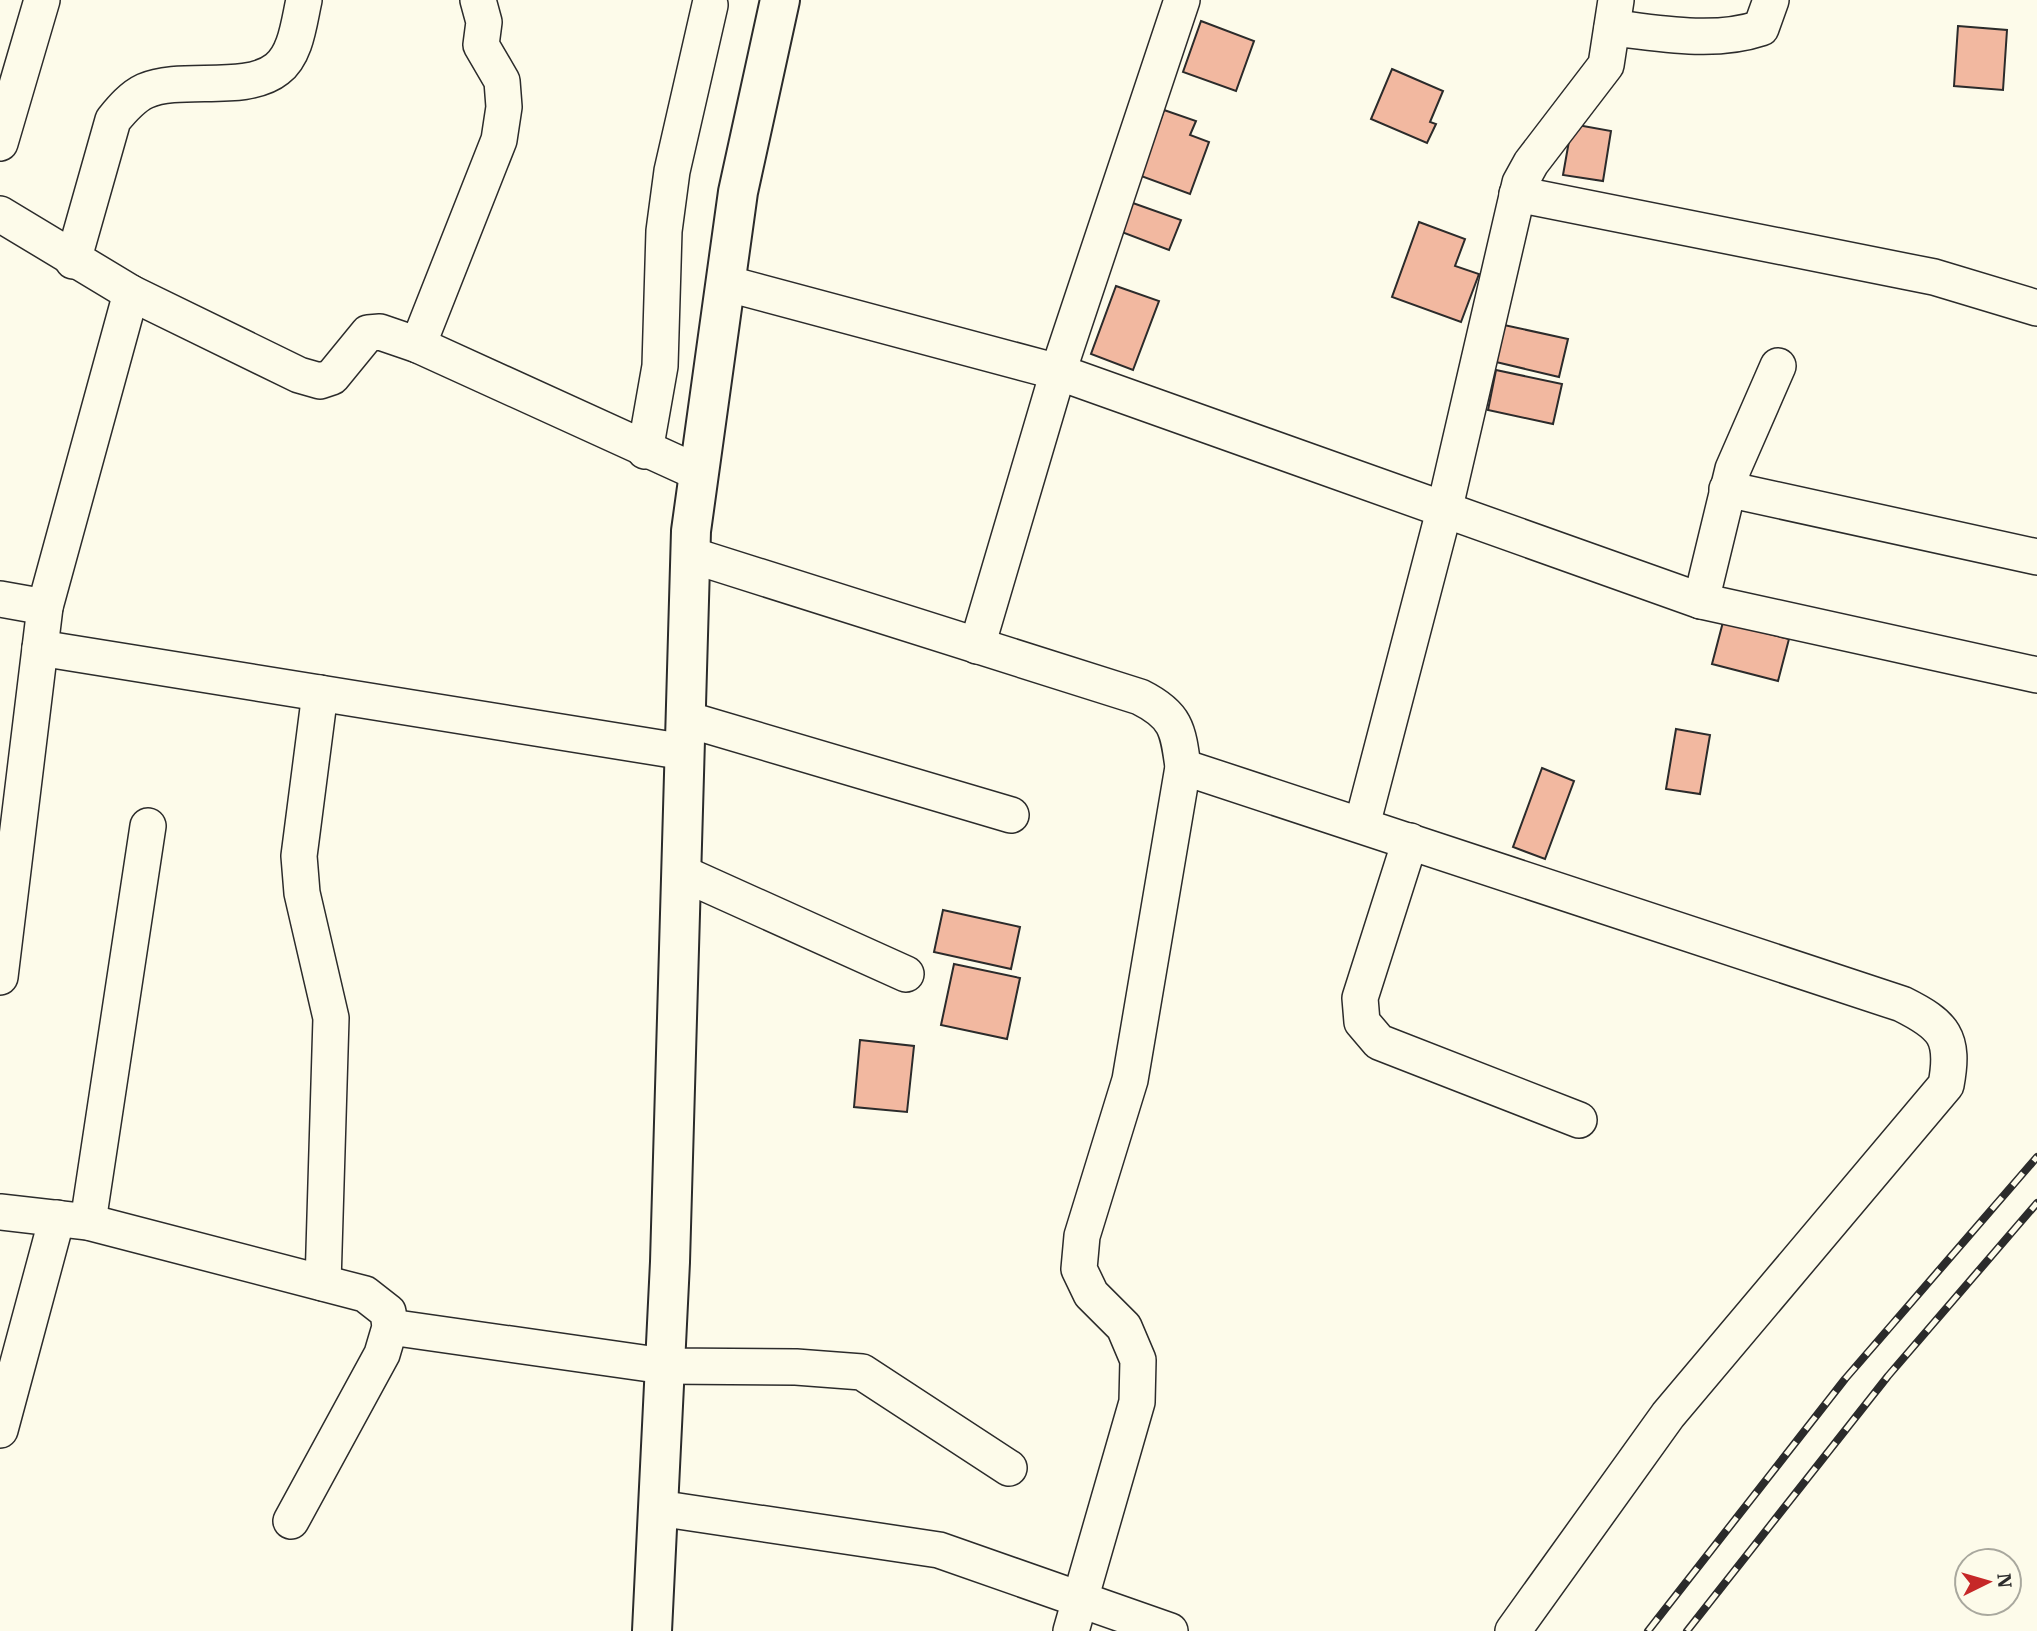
<svg xmlns="http://www.w3.org/2000/svg" width="2037" height="1631" font-family="'IBM Plex Serif',serif">
  <rect width="100%" height="100%" fill="#fdfbea"/>
  <g fill="#f2b8a0" stroke="#2b2b2b" stroke-width="2">
    <polygon points="1201,21 1254,41 1236,91 1183,72"/>
    <polygon points="1958,26 2007,30 2003,90 1954,86"/>
    <polygon points="1392,69 1443,91 1430,122 1436,124 1427,143 1371,119"/>
    <polygon points="1164,110 1196,121 1190,135 1209,142 1190,194 1141,176"/>
    <polygon points="1572,124 1611,131 1603,181 1563,175"/>
    <polygon points="1130,202 1181,220 1169,250 1119,231"/>
    <polygon points="1419,222 1465,239 1455,266 1479,274 1461,322 1392,297"/>
    <polygon points="1116,286 1159,301 1133,370 1091,354"/>
    <polygon points="1504,325 1568,339 1559,377 1496,362"/>
    <polygon points="1496,370 1562,384 1553,424 1488,410"/>
    <polygon points="1723,622 1789,639 1778,681 1712,664"/>
    <polygon points="1676,729 1710,735 1700,794 1666,789"/>
    <polygon points="1542,768 1574,781 1545,859 1513,847"/>
    <polygon points="943,910 1020,927 1011,969 934,952"/>
    <polygon points="954,964 1020,978 1007,1039 941,1025"/>
    <polygon points="860,1040 914,1046 907,1112 854,1107"/>
  </g>
  <g fill="none" stroke-linecap="round" stroke-linejoin="round">
    <defs>
      <g id="street">
        <path d="M 1612,28 C 1662,33 1713,44 1761,28 L 1771,0"/>
        <polyline points="0,143 42,0"/>
        <polyline points="1517,194 1934,277 2037,308"/>
        <polyline points="0,214 131,293 299,375 320,381 332,377 368,333 380,332 418,345 699,473"/>
        <path d="M 73,261 L 113,120 C 122,109 132,97 145,91 C 181,75 246,94 277,69 C 296,55 299,22 304,0"/>
        <polyline points="725,283 1058,372 1701,601 2037,675"/>
        <polyline points="418,345 499,140 504,107 502,81 481,45 484,22 478,0"/>
        <polyline points="645,451 660,366 664,231 672,171 710,5"/>
        <polyline points="1727,489 2037,557"/>
        <path d="M 691,555 L 1140,697 C 1176,715 1178,729 1183,767 L 1130,1080 L 1082,1236 L 1079,1269 L 1091,1294 L 1124,1327 L 1138,1360 L 1137,1402 L 1071,1631"/>
        <polyline points="0,599 45,607"/>
        <polyline points="1701,601 1733,469 1778,366"/>
        <polyline points="977,646 1058,372 1182,0"/>
        <polyline points="40,648 685,752"/>
        <polyline points="320,693 299,856 302,893 331,1018 323,1283"/>
        <polyline points="686,719 1011,815"/>
        <path d="M 1183,767 L 1902,1004 C 1944,1025 1955,1037 1946,1085 L 1668,1415 L 1513,1631"/>
        <polyline points="1362,825 1445,507 1520,183 1531,163 1606,65 1616,0"/>
        <polyline points="1410,841 1360,998 1362,1022 1379,1042 1579,1120"/>
        <polyline points="682,873 906,974"/>
        <polyline points="0,977 45,607 131,293"/>
        <polyline points="0,1212 88,1222 365,1294 388,1312 390,1327 382,1354 291,1521"/>
        <polyline points="88,1222 148,826"/>
        <polyline points="390,1327 664,1366 796,1367 862,1372 1009,1468"/>
        <polyline points="0,1430 57,1218"/>
        <polyline points="658,1508 939,1550 1170,1631"/>
      </g>
      <polyline id="secondary" points="652,1631 670,1262 691,531 738,192 780,0"/>
    </defs>
    <use href="#street" stroke="#2b2b2b" stroke-width="38"/>
    <use href="#secondary" stroke="#2b2b2b" stroke-width="42"/>
    <use href="#street" stroke="#fdfbea" stroke-width="35"/>
    <use href="#secondary" stroke="#fdfbea" stroke-width="38"/>
    <defs>
      <g id="rail">
        <polyline points="1648,1631 1845,1379 2037,1157"/>
        <polyline points="1687,1631 1888,1376 2037,1203"/>
      </g>
    </defs>
    <use href="#rail" stroke="#2b2b2b" stroke-width="8"/>
    <use href="#rail" stroke="#fdfbea" stroke-width="5" stroke-dasharray="16" stroke-linecap="butt"/>
  </g>
  <g transform="translate(1988 1582) rotate(85)"><circle r="33" fill="#fdfbea" stroke="#a9a89e" stroke-width="2"/>
  <path d="M0-5L12 26L0 18L-12 26Z" fill="#c62828"/>
  <text y="-10" font-size="19" font-weight="bold" text-anchor="middle" fill="#2b2b2b">N</text>
  </g>
</svg>
